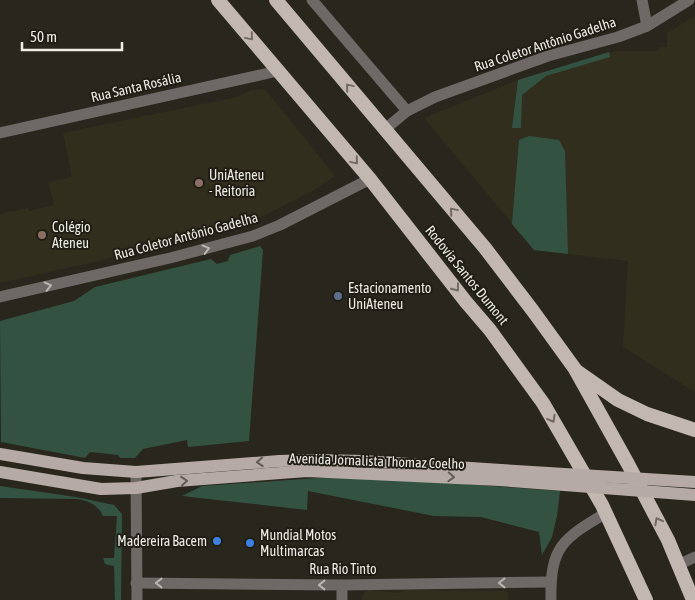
<svg xmlns="http://www.w3.org/2000/svg" width="695" height="600" font-family="'Asap Condensed',sans-serif">
  <rect width="100%" height="100%" fill="#29271d"/>
  <g fill="#312e1e">
    <polygon points="695,16 695,392 623,347 628,261 534,250 426,120 426,117 518,80 615,51 659,51 659,47 667,47 667,33"/>
    <polygon points="265,89 335,176 314,190 252,222 90,263 0,283 0,214 28,208 29,211 54,205 48,182 72,177 63,133 237,97 251,90"/>
    <polygon points="368,590 399,593 403,590 509,591 508,600 362,600 362,596"/>
  </g>
  <g fill="#345242">
    <polygon points="609,52 610,57 546,76 522,95 521,128 512,128 518,80"/>
    <polygon points="529,136 559,140 565,151 568,254 534,250 512,224 519,140"/>
    <polygon points="260,246 263,250 249,441 188,447 187,440 143,449 135,458 120,458 118,455 90,452 85,458 1,442 0,321 74,301 95,287 211,259 217,264 228,261 230,255"/>
    <polygon points="332,477 397,479 560,491 557,516 552,537 542,555 539,532 481,517 434,516 308,491 307,510 182,496 202,486"/>
    <path d="M 0,486 L 76,497 L 114,505 L 122,514 L 121,600 L 115,600 L 114,566 L 105,564 L 103,558 L 114,558 L 117,516 L 103,516 C 98,505 89,501 78,499 L 0,498 Z"/>
  </g>
  <g fill="none" stroke-linecap="round" stroke-linejoin="round">
    <g stroke="#6e6866" stroke-width="11">
      <polyline points="312,0 407,111"/>
      <polyline points="642,0 647,26"/>
      <polyline points="384,130 407,111 435,97 548,56 618,37 647,26 689,0"/>
      <polyline points="0,133 278,71"/>
      <polyline points="0,297 170,258 253,236 280,225 370,179"/>
      <polyline points="136,472 137,600"/>
      <polyline points="678,565 695,557"/>
      <polyline points="136,583 342,585 550,582"/>
      <polyline points="342,585 342,600"/>
      <path d="M 551,600 C 550,547 562,539 606,513"/>
    </g>
    <g stroke="#b5aaa5" stroke-width="12">
      <polyline points="0,454 83,468 136,472 279,461 313,460 364,461 501,470"/>
      <polyline points="0,472 101,489 136,488 177,481 307,471 500,480"/>
    </g>
    <g stroke="#c3b7b2" stroke-width="14">
      <polyline points="218,0 370,179 466,302 490,330 543,403 602,505 646,600"/>
      <polyline points="276,0 485,248 533,311 575,369 628,464 668,540 693,600"/>
      <polyline points="578,372 618,400 647,414 695,430"/>
    </g>
    <g stroke="#b5aaa5" stroke-width="12">
      <polyline points="501,470 695,482"/>
      <polyline points="500,480 695,495"/>
    </g>
  </g>
  <defs><path id="oneway-chevron" d="M-2-3.5L2.5 0L-2 3.5" fill="none" stroke-width="1.6" stroke-linecap="round" stroke-linejoin="round" transform="scale(1.25)"/></defs>
  <g stroke="#716a63">
    <use href="#oneway-chevron" transform="translate(250 37) rotate(50)"/>
    <use href="#oneway-chevron" transform="translate(349 87) rotate(-130)"/>
    <use href="#oneway-chevron" transform="translate(355 161) rotate(50)"/>
    <use href="#oneway-chevron" transform="translate(453 211) rotate(-130)"/>
    <use href="#oneway-chevron" transform="translate(456 288) rotate(52)"/>
    <use href="#oneway-chevron" transform="translate(552 419) rotate(61)"/>
    <use href="#oneway-chevron" transform="translate(658 521) rotate(-118)"/>
  </g>
  <g stroke="#bab7b2">
    <use href="#oneway-chevron" transform="translate(206 249) rotate(-15)"/>
    <use href="#oneway-chevron" transform="translate(48 286) rotate(-13)"/>
    <use href="#oneway-chevron" transform="translate(159 583) rotate(-180)"/>
    <use href="#oneway-chevron" transform="translate(502 583) rotate(179)"/>
    <use href="#oneway-chevron" transform="translate(322 585) rotate(-180)"/>
  </g>
  <g stroke="#625c55">
    <use href="#oneway-chevron" transform="translate(260 462) rotate(176)"/>
    <use href="#oneway-chevron" transform="translate(451 477) rotate(3)"/>
    <use href="#oneway-chevron" transform="translate(184 481) rotate(-5)"/>
  </g>
  <g fill="#8d6e63" stroke="#1f1d14" stroke-width="2">
    <circle cx="199" cy="183" r="5"/>
    <circle cx="42" cy="235" r="5"/>
  </g>
  <circle fill="#5c6f8a" stroke="#1f1d14" stroke-width="2" cx="338" cy="296" r="5"/>
  <g fill="#3f7fe0" stroke="#1f1d14" stroke-width="2">
    <circle cx="217" cy="541" r="5"/>
    <circle cx="250" cy="543" r="5"/>
  </g>
  <g text-anchor="middle" stroke-width="4" stroke-linejoin="round" paint-order="stroke">
    <g font-size="14" fill="#edece5" stroke="#1f1d14">
      <text transform="translate(545 44) rotate(-18)" y="5">Rua Coletor Antônio Gadelha</text>
      <text transform="translate(136 87) rotate(-13)" y="5">Rua Santa Rosália</text>
      <text transform="translate(186 236) rotate(-15)" y="5">Rua Coletor Antônio Gadelha</text>
      <text transform="translate(467 275) rotate(51)" y="5">Rodovia Santos Dumont</text>
      <text transform="translate(377 461) rotate(2)" y="5">Avenida Jornalista Thomaz Coelho</text>
      <text x="343" y="574">Rua Rio Tinto</text>
    </g>
    <g font-size="14" fill="#edece5" stroke="#1f1d14" text-anchor="start">
      <text x="209" y="180">UniAteneu<tspan x="209" dy="16">- Reitoria</tspan></text>
      <text x="52" y="232">Colégio<tspan x="52" dy="16">Ateneu</tspan></text>
      <text x="348" y="293">Estacionamento<tspan x="348" dy="16">UniAteneu</tspan></text>
      <text x="260" y="540">Mundial Motos<tspan x="260" dy="16">Multimarcas</tspan></text>
      <text x="207" y="546" text-anchor="end">Madereira Bacem</text>
    </g>
  </g>
  <path d="M22 42v8h100v-8" fill="none" stroke="#edece5" stroke-width="2.5"/>
  <text x="30" y="42" font-size="15" fill="#edece5" stroke="#1f1d14" stroke-width="4" paint-order="stroke">50 m</text>
</svg>
